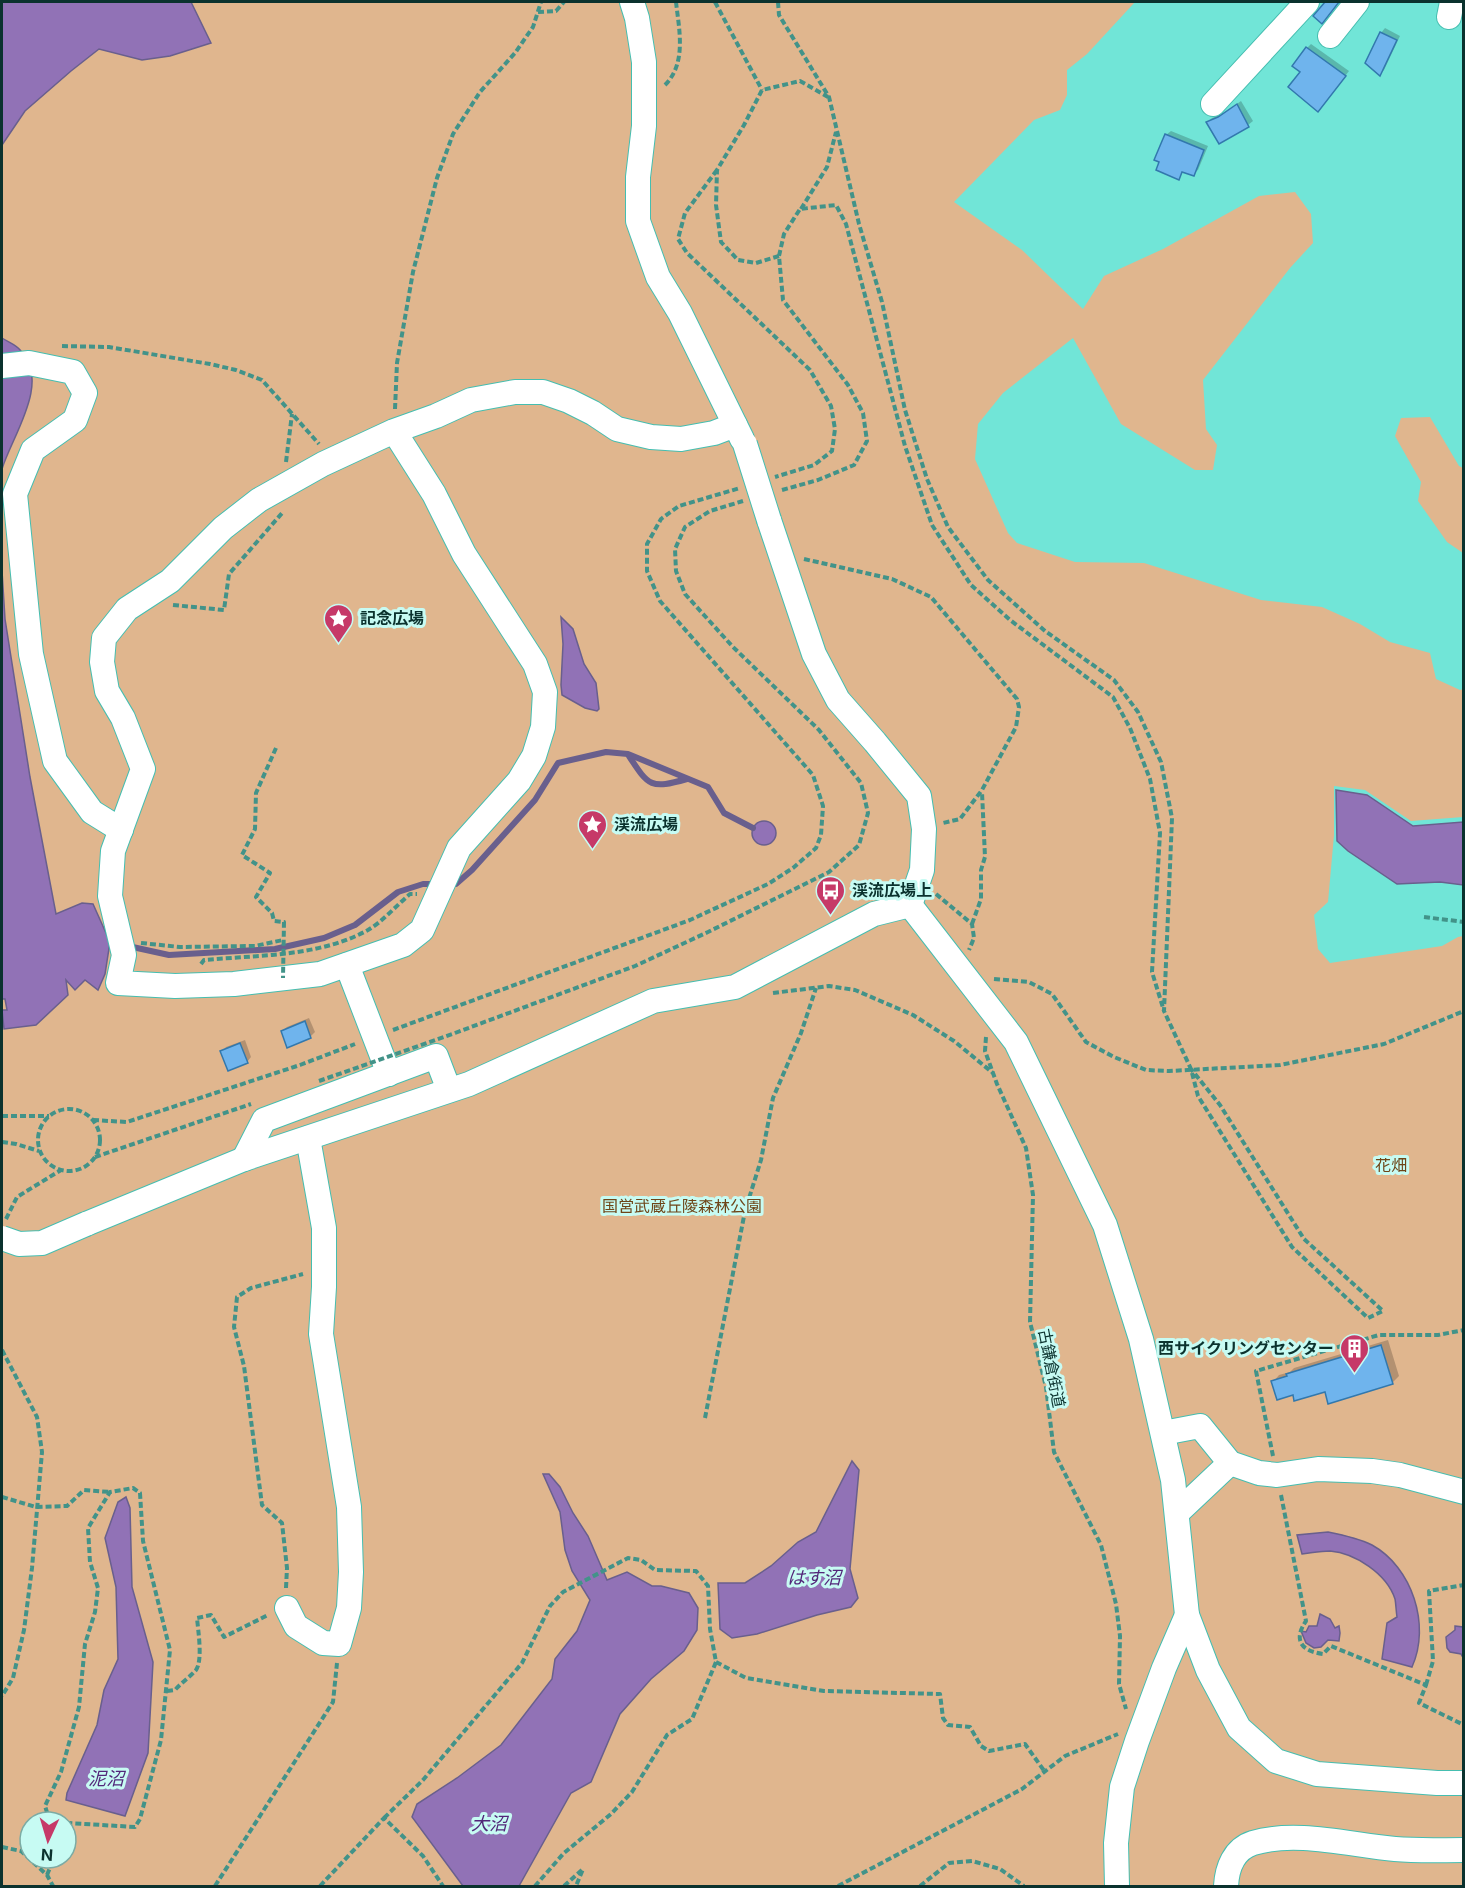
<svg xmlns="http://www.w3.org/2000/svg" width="1465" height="1888" font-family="Inter,'Noto Sans JP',sans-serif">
  <rect width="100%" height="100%" fill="#71e5d7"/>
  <g fill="#e0b68e" fill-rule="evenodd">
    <path d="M 2,2 L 1135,2 L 1087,54 L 1067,70 L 1067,95 L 1060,110 L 1034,120 L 954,202 L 1022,250 L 1083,309 L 1104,276 L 1163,249 L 1259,196 L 1295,192 L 1311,214 L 1313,243 L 1290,268 L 1203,380 L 1206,429 L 1217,445 L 1213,470 L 1195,470 L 1121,424 L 1073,338 L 1003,393 L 978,424 L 975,459 L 1008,533 L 1017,543 L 1075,562 L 1144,563 L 1261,600 L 1322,607 L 1360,624 L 1390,642 L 1430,653 L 1436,679 L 1460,690 L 1463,689 L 1463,817 L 1411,821 L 1365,790 L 1334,786 L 1334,835 L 1328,902 L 1314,915 L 1318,949 L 1330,963 L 1442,946 L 1458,937 L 1463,936 L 1463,1886 L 2,1886 ZM 30,1822 L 66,1822 L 66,1858 L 30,1858 Z"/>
    <polygon points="1430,417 1459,466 1463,468 1463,553 1447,542 1418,501 1421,482 1395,436 1401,418"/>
  </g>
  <g fill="#9172b6" stroke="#695f8d" stroke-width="1.5">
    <polygon points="2,2 191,2 211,43 170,56 142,60 99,49 71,71 25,111 2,145"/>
    <path d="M 2,338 C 8,342 17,345 21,351 C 51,383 12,436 2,469 Z"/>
    <polygon points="2,571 5,619 30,777 56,914 82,903 93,904 110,942 105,974 98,990 85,980 75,990 66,980 68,995 36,1025 4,1029 2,1010 7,1010 5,999 2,999"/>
    <polygon points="561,617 573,629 584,664 596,683 599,709 597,711 585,708 562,695 561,685 563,644"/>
    <polygon points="1336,790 1367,795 1413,826 1463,822 1463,885 1440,882 1397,884 1348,851 1337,841"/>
    <circle cx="764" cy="833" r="12"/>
    <polygon points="852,1461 859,1470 850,1569 858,1598 851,1607 817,1615 757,1634 732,1638 720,1629 718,1583 745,1583 771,1566 798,1542 816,1532"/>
    <polygon points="543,1474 549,1474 560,1487 573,1513 588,1536 607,1580 627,1572 652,1586 661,1586 689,1593 698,1608 697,1630 684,1651 651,1679 620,1714 591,1782 571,1793 519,1886 463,1886 412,1817 417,1804 457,1778 501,1745 552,1679 555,1659 577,1631 590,1600 572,1571 565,1550 560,1512"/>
    <polygon points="126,1497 130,1508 132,1587 153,1662 148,1753 125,1816 66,1800 67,1793 97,1725 104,1690 118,1659 116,1587 105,1538 118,1502"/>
    <path d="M 1328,1532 C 1343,1535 1358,1538 1372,1545 C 1412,1567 1431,1625 1412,1667 L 1382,1659 L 1387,1623 L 1397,1617 C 1396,1611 1396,1604 1395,1599 C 1387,1574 1355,1553 1330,1551 C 1321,1551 1311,1553 1302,1554 L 1297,1535 Z"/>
    <polygon points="1320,1614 1330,1619 1335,1628 1339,1626 1340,1633 1339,1641 1328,1640 1321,1647 1314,1648 1306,1643 1301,1631 1306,1632 1309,1626 1317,1626"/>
    <polygon points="1455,1626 1463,1627 1463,1656 1462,1656 1461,1654 1450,1652 1447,1648 1446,1637 1455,1630"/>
  </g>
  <g fill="#0003">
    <polygon points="1385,28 1400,36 1384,70 1380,74 1381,33"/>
    <polygon points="1311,44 1349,71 1322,106 1302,71 1307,48"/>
    <polygon points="1241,101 1253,121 1248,125 1219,142 1208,122 1212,118 1224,113"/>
    <polygon points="1171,131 1208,146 1198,170 1193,174 1184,171 1178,178 1166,135"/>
    <polygon points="309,1018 315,1032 310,1037 282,1031 287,1027"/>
    <polygon points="245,1040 251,1057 247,1062 222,1052 226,1047"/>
    <polygon points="1388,1340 1399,1376 1392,1383 1294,1393 1273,1382 1279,1375 1290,1372 1294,1368"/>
  </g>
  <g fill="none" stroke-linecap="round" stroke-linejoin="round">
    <g stroke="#695f8d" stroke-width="6">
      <path d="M 629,756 C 649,787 651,789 687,779"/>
      <polyline points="450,884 456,884 472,870 535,800 558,763 606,752 628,754 708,787 724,813 753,828"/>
      <polyline points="128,946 169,955 275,949 324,938 355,925 398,892 423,884 431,884"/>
    </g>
  </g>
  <g fill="#6fb4ed" stroke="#3278ad" stroke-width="1.5">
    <polygon points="1325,2 1339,2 1322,24 1313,16"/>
    <polygon points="1380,32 1397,40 1380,76 1365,63"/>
    <polygon points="1306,47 1346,76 1318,112 1288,87 1300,72 1292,66"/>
    <polygon points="1237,104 1249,127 1219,144 1206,122 1218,117"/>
    <polygon points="1165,134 1204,150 1194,176 1182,172 1179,180 1156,170 1159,162 1154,160"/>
    <polygon points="305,1021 311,1038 287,1048 281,1031"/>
    <polygon points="240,1043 248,1063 228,1071 220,1051"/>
    <polygon points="1381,1345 1393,1384 1328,1404 1325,1392 1294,1401 1293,1395 1277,1400 1271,1381 1287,1376 1286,1374"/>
  </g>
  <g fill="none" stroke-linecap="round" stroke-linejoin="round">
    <defs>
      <g id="minor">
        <polyline points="632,2 637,18 644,62 644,126 638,177 638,221 658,277 680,313 742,439"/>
        <polyline points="1449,17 1452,2"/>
        <polyline points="1330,36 1357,2"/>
        <polyline points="1213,104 1307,2"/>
        <polyline points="2,366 29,363 73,372 85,393 75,420 33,450 15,494 31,654 55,761 92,812 121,830"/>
        <polyline points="394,431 434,494 464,554 535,664 545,692 543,727 534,756 519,781 459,848 422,930 403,945 320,974 234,984 175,986 118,983 124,955 110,896 113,851 143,769 123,718 107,691 102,662 104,638 127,609 170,581 223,528 259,500 323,464 394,431 436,416 471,400 515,392 543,392 569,401 593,413 617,429 651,437 681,439 714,433 735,425"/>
        <polyline points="769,520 814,654 838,700 875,742 919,796 924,829 922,870 910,905"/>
        <polyline points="910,905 1016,1042 1105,1225 1141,1339 1173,1480 1187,1615 1208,1670 1239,1728 1276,1761 1317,1774 1437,1783 1464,1783"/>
        <polyline points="347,965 389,1074"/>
        <polyline points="244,1159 264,1120 436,1056 449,1090"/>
        <polyline points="86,1224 244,1159 469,1084 653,1001 735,987 874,914 910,905"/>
        <polyline points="1163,1433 1200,1426 1230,1463 1259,1473 1277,1475 1318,1469 1372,1471 1400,1475 1464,1492"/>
        <polyline points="1177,1513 1230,1463"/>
        <polyline points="287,1608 296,1626 323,1643 339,1644 349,1608 351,1572 349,1507 321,1334 324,1287 324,1228 308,1138"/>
        <polyline points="1117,1886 1116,1843 1122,1787 1137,1741 1164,1668 1187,1615"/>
        <path d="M 1226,1886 C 1227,1868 1234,1849 1253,1843 C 1296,1830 1350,1845 1395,1849 C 1418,1851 1440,1850 1464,1850"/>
      </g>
    </defs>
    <use href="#minor" stroke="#45beb0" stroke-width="26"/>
    <g stroke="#429389" stroke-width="4" stroke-dasharray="6 3" stroke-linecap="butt">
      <polyline points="715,2 762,90"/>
      <polyline points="778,2 779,15 829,97 859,224 882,302 905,410 927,479 948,527 988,580 1045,631 1114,680 1138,712 1161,762 1172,818 1164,1011 1191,1069 1198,1096 1292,1247 1368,1318 1383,1311 1304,1239 1220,1105 1191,1069"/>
      <polyline points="538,12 556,11 564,2"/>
      <path d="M 665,85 C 687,63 679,29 676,2"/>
      <polyline points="717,170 685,213 678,239 687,253 810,370 831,406 835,429 832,451 814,465 775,477"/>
      <polyline points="801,209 827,167 836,132"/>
      <polyline points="779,256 756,263 738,260 721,242 716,205 717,170 744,125 762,90 800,81 828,97"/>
      <polyline points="62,346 109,347 210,364 236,370 262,380 319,444"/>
      <polyline points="395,409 397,363 413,272 437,178 453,134 480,92 515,53 533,27 541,2"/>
      <polyline points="286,462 292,414"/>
      <polyline points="782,490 818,480 854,465 867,441 863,413 848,385 783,300 779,256 784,234 800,209 836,205 846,224 905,446 932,525 971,585 1010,620 1113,697 1130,728 1150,779 1160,833 1152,972 1164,1011"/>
      <polyline points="804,559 892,579 931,597 1017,699 1019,707 1016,727 982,790 960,819 943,823"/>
      <polyline points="173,605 224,610 229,574 283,512"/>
      <polyline points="936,894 972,924 974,938 969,950"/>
      <polyline points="1424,917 1464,922"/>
      <polyline points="972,924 981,899 981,870 985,857 982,792"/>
      <polyline points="141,943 180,947 255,946 283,940"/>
      <path d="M 201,964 L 204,960 C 258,955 319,957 368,930 C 382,922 397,905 410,894 L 417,894"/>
      <polyline points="994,979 1029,982 1052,994 1086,1042 1114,1057 1146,1070 1169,1071 1280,1065 1384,1044 1464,1011"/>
      <polyline points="773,993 829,986 855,990 913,1015 954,1041 993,1073"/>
      <polyline points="393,1030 690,920 768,884 793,868 816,848 821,835 823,806 813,775 660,601 647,571 647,544 661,519 679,506 740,488"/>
      <polyline points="455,1033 635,966 708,932 829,872 859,845 868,813 861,783 819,730 733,647 685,594 676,571 675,549 685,527 710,511 743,501"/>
      <polyline points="986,1037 985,1051 997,1084 1026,1148 1033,1195 1030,1322 1046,1387 1054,1452 1101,1545 1116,1604 1120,1636 1119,1684 1126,1709"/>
      <circle cx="69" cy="1140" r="31"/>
      <polyline points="2,1116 49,1116"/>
      <polyline points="93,1120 127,1122 300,1065 355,1044"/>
      <polyline points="2,1142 16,1144 39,1151"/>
      <polyline points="95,1157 251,1104"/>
      <polyline points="6,1219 17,1197 61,1170"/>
      <polyline points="2,1350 37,1417 42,1452 32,1568 24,1630 13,1678 2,1696"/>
      <polyline points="705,1418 745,1211 761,1160 773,1098 801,1033 816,988"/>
      <polyline points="1273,1456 1256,1371 1379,1335 1438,1335 1464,1330"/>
      <path d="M 1281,1495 L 1306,1621 C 1293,1640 1301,1651 1323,1654 L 1331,1646 L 1426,1685 L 1419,1703 L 1464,1725"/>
      <polyline points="2,1497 36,1507 67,1506 84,1490 110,1492"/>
      <polyline points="286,1588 287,1568 282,1523 262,1505 244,1366 234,1327 237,1297 251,1288 303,1274"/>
      <polyline points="716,1662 746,1678 824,1691 940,1694 943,1718 948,1725 970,1727 981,1746 989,1751 1025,1744 1045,1772"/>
      <polyline points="1426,1685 1433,1661 1429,1591 1464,1585"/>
      <path d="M 167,1691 L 175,1690 C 182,1682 190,1677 196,1670 C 203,1660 198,1630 197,1618 L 211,1615 L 224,1637 L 268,1615"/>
      <polyline points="384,1818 423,1780 522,1663 550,1606 563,1592 628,1558 641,1560 655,1570 696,1571 708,1586 710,1629 716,1662 692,1719 667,1735 632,1792 611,1814 564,1853 535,1886"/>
      <polyline points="50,1822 45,1806 61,1772 79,1707 85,1644 95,1612 98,1588 90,1562 88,1528 110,1492 133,1488 140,1493 143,1541 170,1650 161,1740 140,1819 135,1827 68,1823 66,1829"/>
      <polyline points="2,1847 21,1851 47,1875 53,1886"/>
      <polyline points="47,1875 54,1858"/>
      <polyline points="215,1886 333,1702 337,1663"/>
      <polyline points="320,1886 384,1818 423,1856 443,1886"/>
      <polyline points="564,1886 583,1869 576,1886"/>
      <polyline points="838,1886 1022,1789 1065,1756 1118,1734"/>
      <polyline points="920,1886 949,1863 972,1861 1000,1869 1024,1886"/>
    </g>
    <use href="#minor" stroke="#fff" stroke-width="24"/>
    <defs>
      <g id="minor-bridge">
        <polyline points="745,444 769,520"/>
        <polyline points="2,1238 19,1244 42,1243 86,1224"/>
      </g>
    </defs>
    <use href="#minor-bridge" stroke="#45beb0" stroke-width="26" stroke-linecap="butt"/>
    <g stroke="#429389" stroke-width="4" stroke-dasharray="6 3" stroke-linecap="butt">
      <polyline points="276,748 256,793 255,829 242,855 270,873 256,897 272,913 274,921 284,922 283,978"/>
      <polyline points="319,1081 455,1033"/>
    </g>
    <use href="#minor-bridge" stroke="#fff" stroke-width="24"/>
  </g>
  <defs>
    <symbol id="sight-pin" viewBox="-11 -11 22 30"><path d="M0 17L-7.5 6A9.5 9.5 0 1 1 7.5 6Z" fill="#c63968" stroke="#c7fbf3"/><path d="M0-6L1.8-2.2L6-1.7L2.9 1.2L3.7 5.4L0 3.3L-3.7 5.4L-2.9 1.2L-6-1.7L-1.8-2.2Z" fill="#fff"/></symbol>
    <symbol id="bus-pin" viewBox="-11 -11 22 30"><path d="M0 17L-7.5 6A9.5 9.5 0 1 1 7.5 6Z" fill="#c63968" stroke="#c7fbf3"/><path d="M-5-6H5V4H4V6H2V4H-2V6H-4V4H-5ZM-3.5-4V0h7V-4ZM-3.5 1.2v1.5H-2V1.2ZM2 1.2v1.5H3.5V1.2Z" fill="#fff"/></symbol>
    <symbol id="building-pin" viewBox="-11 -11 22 30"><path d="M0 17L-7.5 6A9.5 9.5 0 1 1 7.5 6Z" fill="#c63968" stroke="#c7fbf3"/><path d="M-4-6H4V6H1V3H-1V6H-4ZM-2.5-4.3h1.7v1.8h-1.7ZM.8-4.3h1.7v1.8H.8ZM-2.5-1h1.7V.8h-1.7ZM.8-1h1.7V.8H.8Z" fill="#fff"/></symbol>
  </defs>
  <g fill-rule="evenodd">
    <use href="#sight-pin" x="322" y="602" width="33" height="45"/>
    <use href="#sight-pin" x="576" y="808" width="33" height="45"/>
    <use href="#bus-pin" x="814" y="874" width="33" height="45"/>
    <use href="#building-pin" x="1338" y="1332" width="33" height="45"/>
  </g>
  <g text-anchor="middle" stroke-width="6" stroke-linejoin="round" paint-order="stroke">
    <g font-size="16" font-weight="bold" fill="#0b322e" stroke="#c7fbf3" text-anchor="start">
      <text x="360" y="624">記念広場</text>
      <text x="614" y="830">渓流広場</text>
      <text x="852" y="896">渓流広場上</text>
      <text x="1334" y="1354" text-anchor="end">西サイクリングセンター</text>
    </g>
    <g font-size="16" fill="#6e4518" stroke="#c7fbf3">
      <text x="1391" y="1171">花畑</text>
      <text x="682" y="1212">国営武蔵丘陵森林公園</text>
    </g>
    <g font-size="16" fill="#0b322e" stroke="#c7fbf3">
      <text transform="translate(1052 1368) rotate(79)" y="6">古鎌倉街道</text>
    </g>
    <g font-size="18" font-style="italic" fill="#522779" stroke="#c7fbf3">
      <text x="814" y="1584">はす沼</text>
      <text x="106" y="1785">泥沼</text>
      <text x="489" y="1830">大沼</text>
    </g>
  </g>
  <rect width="1465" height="1888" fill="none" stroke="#0b322e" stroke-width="6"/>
  <g transform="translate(48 1840) rotate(184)"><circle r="28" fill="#c7fbf3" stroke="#7caba4" stroke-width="1.5"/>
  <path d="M0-4.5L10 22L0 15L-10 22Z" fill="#c63968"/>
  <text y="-9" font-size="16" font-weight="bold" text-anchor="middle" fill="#0b322e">N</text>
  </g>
</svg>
